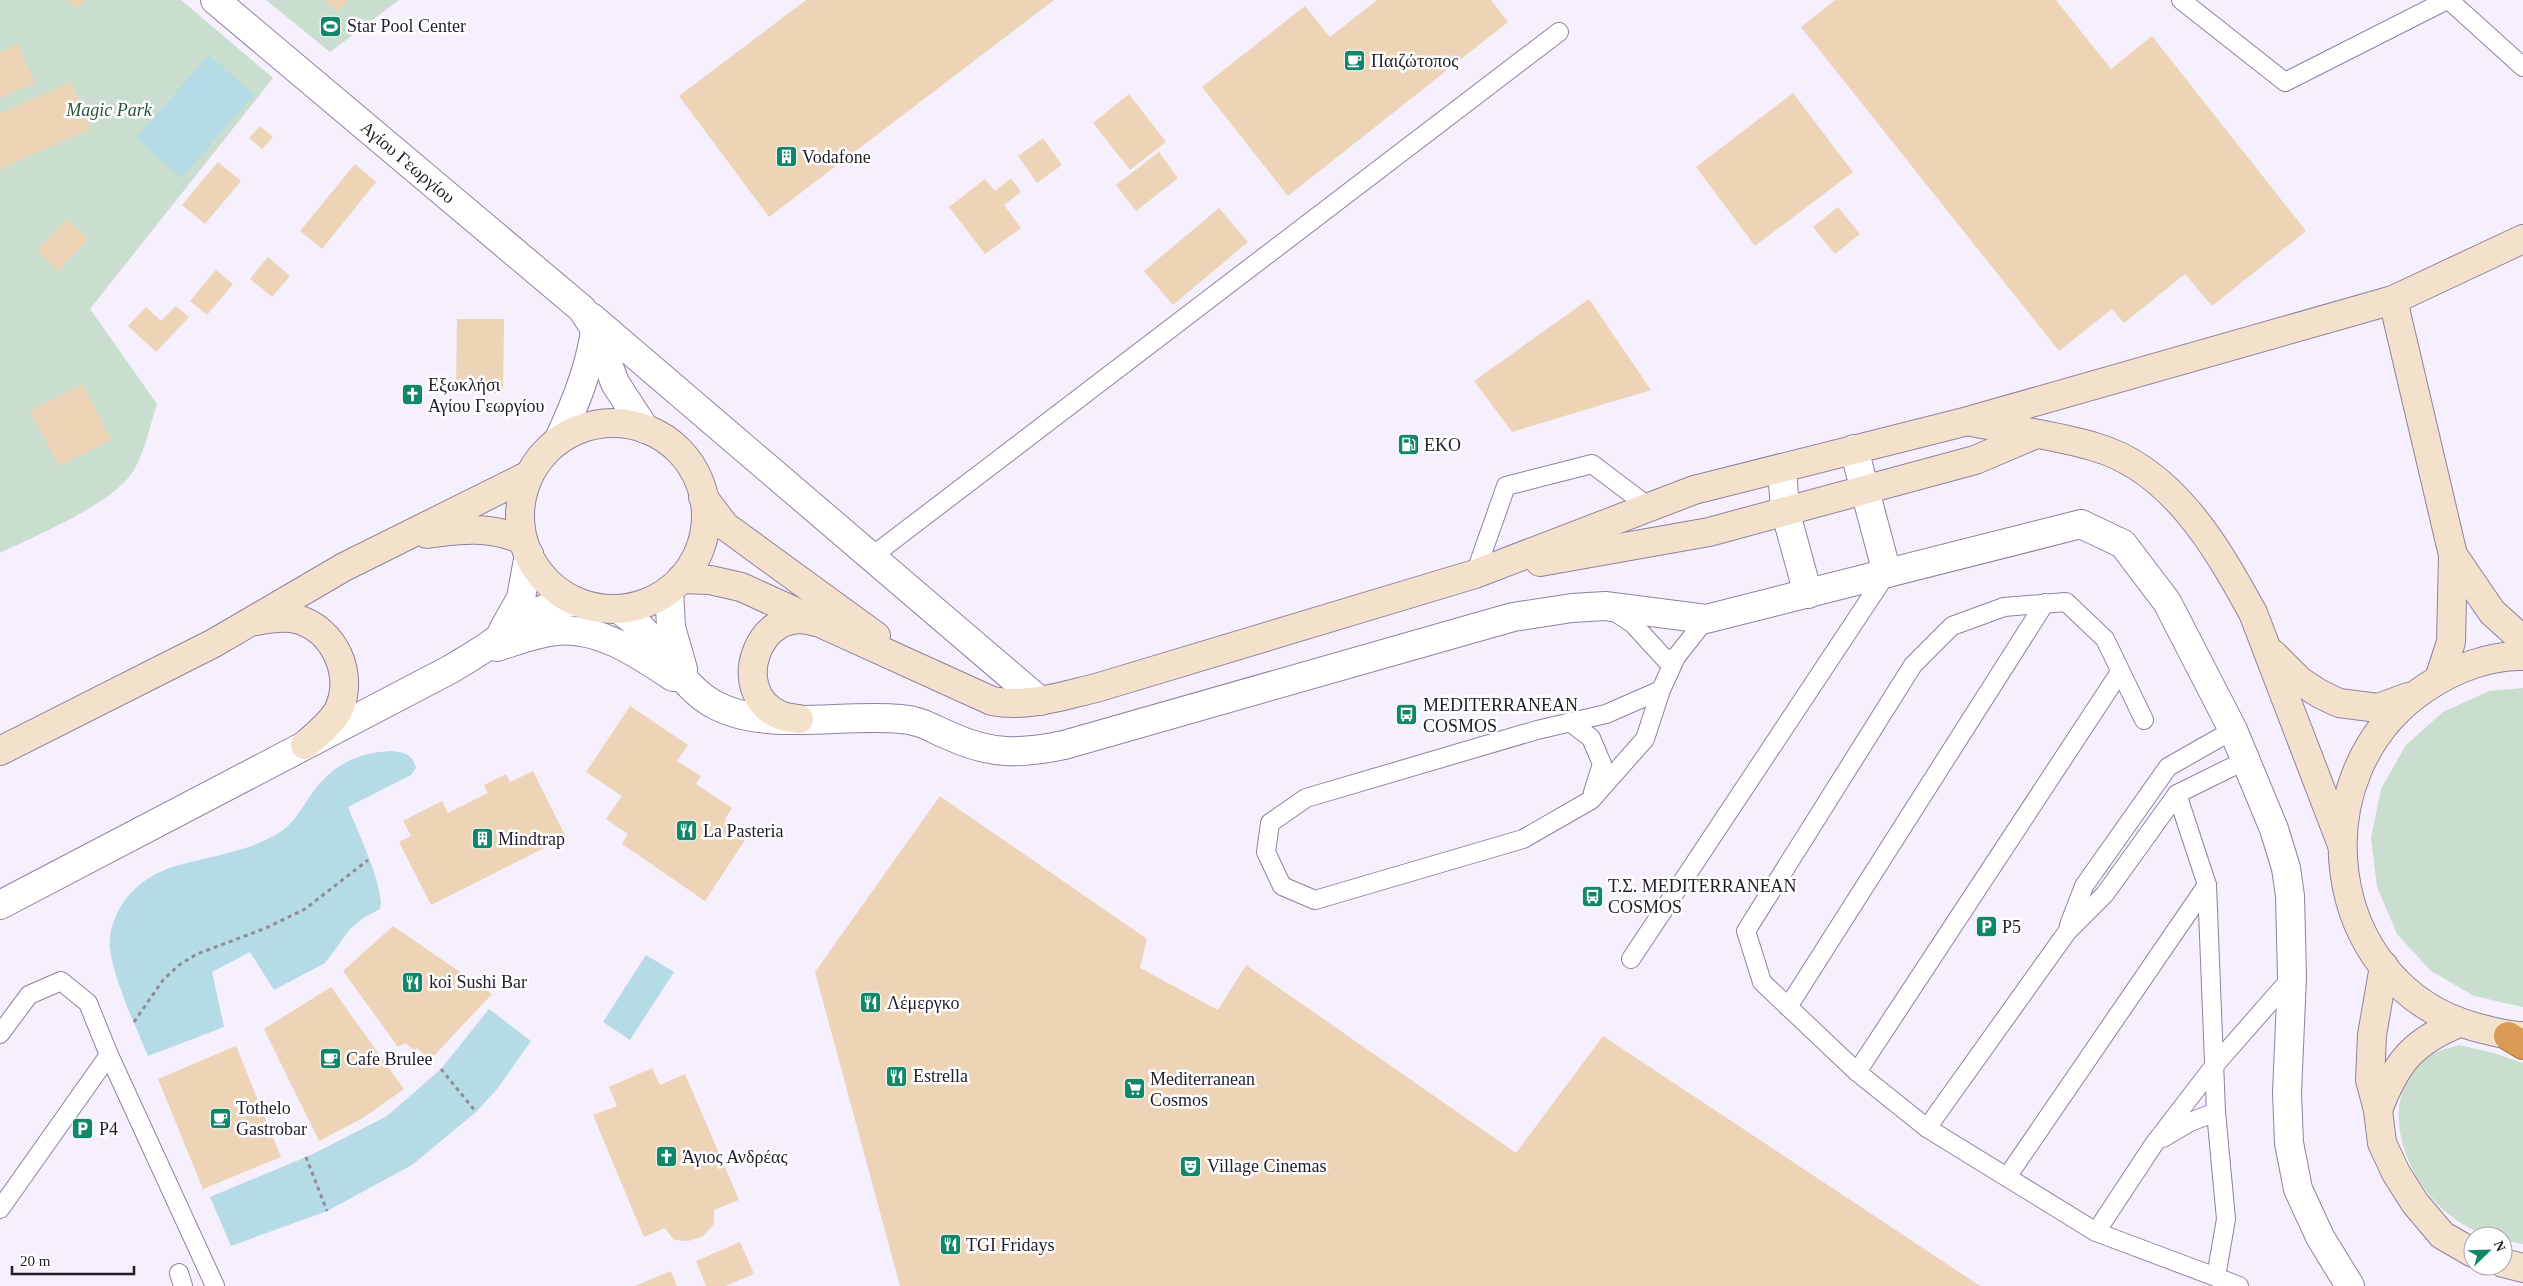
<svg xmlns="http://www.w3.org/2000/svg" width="2523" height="1286" font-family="'Times New Roman',serif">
  <rect width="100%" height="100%" fill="#f6effd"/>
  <g fill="#c9dece">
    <path d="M 0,0 L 181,0 L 273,78 L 90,309 L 157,404 C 150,425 145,451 134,470 C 115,503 35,536 0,553 Z"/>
    <polygon points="266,0 399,0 330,52"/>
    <polygon points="2523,688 2523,1007 2474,996 2431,971 2397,934 2377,887 2371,838 2381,789 2406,745 2443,712 2489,691"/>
    <path d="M 2459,1045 L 2494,1053 L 2523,1063 L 2523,1244 L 2503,1240 L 2503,1236 C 2431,1236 2362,1117 2421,1062 C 2432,1052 2445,1049 2459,1045 Z"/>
  </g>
  <g fill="#b4dbe6">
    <polygon points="209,55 254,95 181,178 136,138"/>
    <path d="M 392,751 C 406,753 412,754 416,768 L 411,775 L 348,807 C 356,828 386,890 380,909 L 363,918 L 350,929 L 325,963 L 274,990 L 250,952 L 212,972 L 224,1027 L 148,1056 C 137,1029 106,964 110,937 C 116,897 146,873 183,864 C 216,855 255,850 283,830 C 300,817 307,797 321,782 C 340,761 364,752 392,751 Z"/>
    <polygon points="646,955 674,972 630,1040 603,1022"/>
    <polygon points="489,1009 531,1041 497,1089 476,1112 412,1165 327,1211 231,1246 210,1197 313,1154 387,1116 441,1069"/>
  </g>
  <g fill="#edd4b7">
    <polygon points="66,0 85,0 77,9"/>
    <polygon points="324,0 349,0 337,12"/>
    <polygon points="806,0 1054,0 769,217 679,96"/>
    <polygon points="1377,0 1491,0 1508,22 1288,196 1202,87 1305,6 1330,37"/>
    <polygon points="1835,0 2056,0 2111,69 2152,36 2306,231 2212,306 2185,274 2124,323 2112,309 2059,351 1801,27"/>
    <polygon points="18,44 35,83 0,98 0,52"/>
    <polygon points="71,82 91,129 0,169 0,113"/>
    <polygon points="1793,93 1853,172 1755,246 1696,167"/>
    <polygon points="1129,94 1166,142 1130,170 1093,123"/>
    <polygon points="260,126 273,137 262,149 249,138"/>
    <polygon points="1043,138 1062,165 1037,183 1018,156"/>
    <polygon points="1159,152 1178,178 1136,211 1116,185"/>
    <polygon points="218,162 241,181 205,224 182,205"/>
    <polygon points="355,164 376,182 322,249 300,231"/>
    <polygon points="1011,178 1021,192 1004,205 1021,228 985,254 949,207 985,179 995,191"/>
    <polygon points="1838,207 1860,234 1835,254 1813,227"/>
    <polygon points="1219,208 1248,242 1173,305 1144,271"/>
    <polygon points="67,219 88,239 58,271 37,250"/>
    <polygon points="268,257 290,276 272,297 250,279"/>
    <polygon points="216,270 233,284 207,315 190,301"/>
    <polygon points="1589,299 1651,390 1512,432 1474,381"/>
    <polygon points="176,306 189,317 156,352 128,326 146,307 161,321"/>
    <polygon points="457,319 504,319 503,393 456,393"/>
    <polygon points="83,384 111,440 59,466 30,411"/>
    <polygon points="630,706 688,745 677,761 701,776 696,784 732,808 725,819 749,834 705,901 622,844 628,834 606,819 622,796 586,772"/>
    <polygon points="533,771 566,837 431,905 399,842 411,836 403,821 442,801 448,813 488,793 484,785 506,774 510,782"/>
    <polygon points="940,796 1147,939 1140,968 1218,1010 1246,965 1516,1153 1603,1036 1980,1286 900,1286 815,972"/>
    <polygon points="393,926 492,994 430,1060 417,1048 415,1051 405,1043 398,1047 343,971"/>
    <polygon points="331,987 404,1089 363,1118 319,1141 264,1029"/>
    <polygon points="236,1046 281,1157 203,1189 158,1079"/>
    <polygon points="652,1068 660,1085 685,1074 739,1200 714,1210 714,1224 703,1236 688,1241 674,1240 665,1228 644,1237 593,1115 617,1106 609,1087"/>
    <polygon points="740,1242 754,1274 725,1286 706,1286 696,1261"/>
    <polygon points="671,1271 677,1286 635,1286"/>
  </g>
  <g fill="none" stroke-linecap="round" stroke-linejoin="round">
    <defs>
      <g id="lane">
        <polyline points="2181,0 2285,82 2447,0"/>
        <polyline points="2449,0 2523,67"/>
        <polyline points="871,557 1559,32"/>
        <polyline points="1475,574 1506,486 1592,464 1649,507"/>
        <polyline points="1612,610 1633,624 1666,660 1676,657"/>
        <polyline points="1661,690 1606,714 1537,730 1306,798 1270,823 1266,852 1282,886 1315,900 1523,839 1591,800 1645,739 1661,690 1676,657 1706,619"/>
        <polyline points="2144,720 2105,639 2066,602 2004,607 1952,626 1913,665 1746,931 1762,982 1857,1072 1927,1128 2096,1232 2216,1277 2226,1219 2216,1112 2207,885 2177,794"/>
        <polyline points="1570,722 1591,738 1602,764 1593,792"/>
        <polyline points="2069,925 2084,886 2168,767 2233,730"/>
        <polyline points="1631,959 1887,573"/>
        <polyline points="1788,1007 2045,603"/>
        <polyline points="0,1034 29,995 61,981 88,1003 109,1055"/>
        <polyline points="1857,1072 2120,672"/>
        <polyline points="1927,1128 2067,932 2105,894 2177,794 2246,760"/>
        <polyline points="2163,1138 2190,1122 2216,1112"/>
        <polyline points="2007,1177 2207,885"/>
        <polyline points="0,1209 109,1055 215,1286"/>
        <polyline points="2096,1232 2154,1144 2214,1066 2292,977"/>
        <polyline points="179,1273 183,1286"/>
        <polyline points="2216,1277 2239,1286"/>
      </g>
      <g id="street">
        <path id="s1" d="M 215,0 L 582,309 L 595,329 L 615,383 L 645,429"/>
        <polyline points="591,317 1040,701"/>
        <path d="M 558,441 C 575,404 589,371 595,331"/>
        <polyline points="1854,449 1887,573"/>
        <polyline points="1782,468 1785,510 1808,594"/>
        <polyline points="669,590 671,627 683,669"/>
        <path d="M 618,609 C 657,633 679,688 717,706 C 769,732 844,713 901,719 C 920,720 933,729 950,736 C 991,755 1021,754 1064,745 L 1513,617 L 1572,608 L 1605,606 L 1706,619 L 2081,524 L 2123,544 L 2167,602 L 2233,730 L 2274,829 L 2286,868 L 2290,896 L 2292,977 L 2287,1093 L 2289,1143 L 2298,1189 L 2320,1237 L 2350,1286"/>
        <polyline points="503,630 521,598 529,554"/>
        <path d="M 497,647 C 516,641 536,633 556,631 C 600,627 638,654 673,677"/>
        <path d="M 0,905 L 451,669 C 464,661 478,653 491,644 C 520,622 538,604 577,602"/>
      </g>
      <g id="secondary">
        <polyline points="2393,300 2453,555 2451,642 2439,679"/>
        <path d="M 1972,422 C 2012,430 2055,435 2095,447 C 2172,469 2217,547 2253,613 L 2342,845"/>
        <circle cx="613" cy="516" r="93"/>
        <polyline points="703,497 725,526 876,636"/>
        <path d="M 427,534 C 463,529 489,526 523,540"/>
        <polyline points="2453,555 2492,612 2523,640"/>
        <polyline points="1540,562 1709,532 1975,460 2034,435"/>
        <path d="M 681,579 L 710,580 L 741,587 L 992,701 C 1026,708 1062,696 1096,688 L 1475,574 L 1694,490 L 1968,421 L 2393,300 L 2523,239"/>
        <path d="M 256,621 C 270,618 283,616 297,619 C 335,630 354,674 339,709 C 332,723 316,735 305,745"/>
        <polyline points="2273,654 2300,681 2320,694 2339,703 2378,708 2408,697"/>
        <path d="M 2523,656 C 2490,655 2454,669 2427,687 C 2296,772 2322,985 2475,1027 C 2491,1031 2506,1036 2523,1036"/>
        <path d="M 799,719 C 793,718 786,718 780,715 C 727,693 758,602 816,622"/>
        <polyline points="0,751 214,643 344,567 529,475"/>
        <polyline points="2384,966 2372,1035 2370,1080 2378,1110 2382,1143 2396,1173 2415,1203 2442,1235 2473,1253"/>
        <path d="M 2378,1110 C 2396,1063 2412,1042 2459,1023"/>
        <polyline points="2503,1263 2523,1268"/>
      </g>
      <polyline id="highway" points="2508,1036 2523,1045"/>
    </defs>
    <use href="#lane" stroke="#90819f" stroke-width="20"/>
    <use href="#street" stroke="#90819f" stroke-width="30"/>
    <use href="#secondary" stroke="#90819f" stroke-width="30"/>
    <use href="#highway" stroke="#9a6f44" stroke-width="30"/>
    <g stroke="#918b97" stroke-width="3" stroke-dasharray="4 4" stroke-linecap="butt">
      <polyline points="134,1022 163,980 179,965 197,954 266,928 305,909 368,860"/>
      <polyline points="441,1069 476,1112"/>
      <polyline points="306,1157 327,1211"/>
    </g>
    <use href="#lane" stroke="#fff" stroke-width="18"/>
    <use href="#street" stroke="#fff" stroke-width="28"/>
    <use href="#secondary" stroke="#f4e1cc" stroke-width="28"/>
    <use href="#highway" stroke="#db9b54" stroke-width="28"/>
  </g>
  <defs>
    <symbol id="stadium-square" viewBox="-11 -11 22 22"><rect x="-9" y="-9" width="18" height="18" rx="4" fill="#128767" stroke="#fff"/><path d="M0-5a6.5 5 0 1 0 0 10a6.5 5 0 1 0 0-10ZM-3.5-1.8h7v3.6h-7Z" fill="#fff"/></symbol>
    <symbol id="cafe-square" viewBox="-11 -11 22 22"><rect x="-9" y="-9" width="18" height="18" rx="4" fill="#128767" stroke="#fff"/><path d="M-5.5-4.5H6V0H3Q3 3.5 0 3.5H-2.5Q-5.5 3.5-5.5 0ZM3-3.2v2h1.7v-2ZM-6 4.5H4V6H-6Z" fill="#fff"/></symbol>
    <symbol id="building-square" viewBox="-11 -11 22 22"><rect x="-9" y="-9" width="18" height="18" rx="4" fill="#128767" stroke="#fff"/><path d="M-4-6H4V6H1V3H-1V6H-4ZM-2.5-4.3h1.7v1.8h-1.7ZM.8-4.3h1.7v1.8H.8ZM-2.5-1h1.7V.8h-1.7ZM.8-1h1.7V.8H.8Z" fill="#fff"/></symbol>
    <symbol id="church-square" viewBox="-11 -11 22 22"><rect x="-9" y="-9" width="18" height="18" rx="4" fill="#128767" stroke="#fff"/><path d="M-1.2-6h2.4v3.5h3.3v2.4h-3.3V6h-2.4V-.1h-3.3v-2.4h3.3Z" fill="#fff"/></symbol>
    <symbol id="fuel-square" viewBox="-11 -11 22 22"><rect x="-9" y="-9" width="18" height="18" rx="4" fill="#128767" stroke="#fff"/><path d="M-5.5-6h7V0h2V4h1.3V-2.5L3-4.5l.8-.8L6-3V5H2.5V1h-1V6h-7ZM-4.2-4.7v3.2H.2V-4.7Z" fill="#fff"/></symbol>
    <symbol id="bus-square" viewBox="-11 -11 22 22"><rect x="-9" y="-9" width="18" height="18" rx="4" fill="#128767" stroke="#fff"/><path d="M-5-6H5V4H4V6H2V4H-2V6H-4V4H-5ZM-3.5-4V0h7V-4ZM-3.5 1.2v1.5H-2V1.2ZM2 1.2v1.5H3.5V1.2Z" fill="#fff"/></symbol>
    <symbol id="restaurant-square" viewBox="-11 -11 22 22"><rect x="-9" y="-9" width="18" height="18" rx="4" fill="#128767" stroke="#fff"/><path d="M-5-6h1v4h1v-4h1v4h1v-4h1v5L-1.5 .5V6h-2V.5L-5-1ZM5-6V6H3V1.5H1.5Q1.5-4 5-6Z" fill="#fff"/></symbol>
    <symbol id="parking-square" viewBox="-11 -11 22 22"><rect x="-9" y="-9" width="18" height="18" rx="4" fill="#128767" stroke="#fff"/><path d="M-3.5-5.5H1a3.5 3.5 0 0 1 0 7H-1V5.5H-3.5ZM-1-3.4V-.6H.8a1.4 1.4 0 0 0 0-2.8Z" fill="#fff"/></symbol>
    <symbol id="supermarket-square" viewBox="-11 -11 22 22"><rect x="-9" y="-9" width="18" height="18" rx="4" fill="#128767" stroke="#fff"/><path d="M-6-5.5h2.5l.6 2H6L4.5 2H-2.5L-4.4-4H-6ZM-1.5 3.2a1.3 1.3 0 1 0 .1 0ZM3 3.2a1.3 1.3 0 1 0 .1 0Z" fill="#fff"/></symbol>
    <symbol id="theatre-square" viewBox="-11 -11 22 22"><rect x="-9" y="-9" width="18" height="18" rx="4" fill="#128767" stroke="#fff"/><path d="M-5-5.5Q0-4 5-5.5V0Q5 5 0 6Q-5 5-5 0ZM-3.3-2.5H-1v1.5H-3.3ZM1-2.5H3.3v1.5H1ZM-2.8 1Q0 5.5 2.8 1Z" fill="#fff"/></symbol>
  </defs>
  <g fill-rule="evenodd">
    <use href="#stadium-square" x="318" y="14" width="25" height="25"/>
    <use href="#cafe-square" x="1342" y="48" width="25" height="25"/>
    <use href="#building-square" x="774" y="144" width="25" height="25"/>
    <use href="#church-square" x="400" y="382" width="25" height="25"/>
    <use href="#fuel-square" x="1396" y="432" width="25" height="25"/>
    <use href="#bus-square" x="1394" y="702" width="25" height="25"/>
    <use href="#restaurant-square" x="674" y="818" width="25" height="25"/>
    <use href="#building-square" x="470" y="826" width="25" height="25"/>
    <use href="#bus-square" x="1580" y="884" width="25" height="25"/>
    <use href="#parking-square" x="1974" y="914" width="25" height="25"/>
    <use href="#restaurant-square" x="400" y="970" width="25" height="25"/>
    <use href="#restaurant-square" x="858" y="990" width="25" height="25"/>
    <use href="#cafe-square" x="318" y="1046" width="25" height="25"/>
    <use href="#restaurant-square" x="884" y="1064" width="25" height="25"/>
    <use href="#supermarket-square" x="1122" y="1076" width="25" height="25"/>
    <use href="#cafe-square" x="208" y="1106" width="25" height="25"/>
    <use href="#parking-square" x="70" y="1116" width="25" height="25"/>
    <use href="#church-square" x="654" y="1144" width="25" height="25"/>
    <use href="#theatre-square" x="1178" y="1154" width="25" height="25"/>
    <use href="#restaurant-square" x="938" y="1232" width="25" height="25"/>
  </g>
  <g text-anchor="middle" stroke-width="5" stroke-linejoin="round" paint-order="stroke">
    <g font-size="18" fill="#211c27" stroke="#fff" text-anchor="start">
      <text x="347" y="32">Star Pool Center</text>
      <text x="1371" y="67">Παιζώτοπος</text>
      <text x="802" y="163">Vodafone</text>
      <text x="428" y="391">Εξωκλήσι<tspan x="428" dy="21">Αγίου Γεωργίου</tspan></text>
      <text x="1424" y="451">EKO</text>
      <text x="1423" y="711">MEDITERRANEAN<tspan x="1423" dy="21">COSMOS</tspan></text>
      <text x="703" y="837">La Pasteria</text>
      <text x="498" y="845">Mindtrap</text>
      <text x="1608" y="892">Τ.Σ. MEDITERRANEAN<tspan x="1608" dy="21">COSMOS</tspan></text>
      <text x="2002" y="933">P5</text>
      <text x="429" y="988">koi Sushi Bar</text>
      <text x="887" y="1009">Λέμεργκο</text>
      <text x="346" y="1065">Cafe Brulee</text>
      <text x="913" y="1082">Estrella</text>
      <text x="1150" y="1085">Mediterranean<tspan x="1150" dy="21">Cosmos</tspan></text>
      <text x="236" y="1114">Tothelo<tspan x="236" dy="21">Gastrobar</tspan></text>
      <text x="99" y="1135">P4</text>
      <text x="682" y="1163">Άγιος Ανδρέας</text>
      <text x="1207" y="1172">Village Cinemas</text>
      <text x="966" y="1251">TGI Fridays</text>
    </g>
    <g font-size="18" font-style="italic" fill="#295738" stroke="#fff">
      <text x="109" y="116">Magic Park</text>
    </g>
    <g font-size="18" fill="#211c27" stroke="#fff">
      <text dy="6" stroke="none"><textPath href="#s1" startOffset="252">Αγίου Γεωργίου</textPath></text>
    </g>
  </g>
  <g transform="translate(2488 1251) rotate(67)"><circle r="24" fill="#ffffff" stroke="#a6a4a9"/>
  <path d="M0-4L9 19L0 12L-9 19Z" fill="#128767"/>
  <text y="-8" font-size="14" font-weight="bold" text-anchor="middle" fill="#211c27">N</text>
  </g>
  <path d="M12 1266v8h122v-8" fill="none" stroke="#211c27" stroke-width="2.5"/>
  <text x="20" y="1266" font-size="15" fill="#211c27" stroke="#ffffff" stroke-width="4" paint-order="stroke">20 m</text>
</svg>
